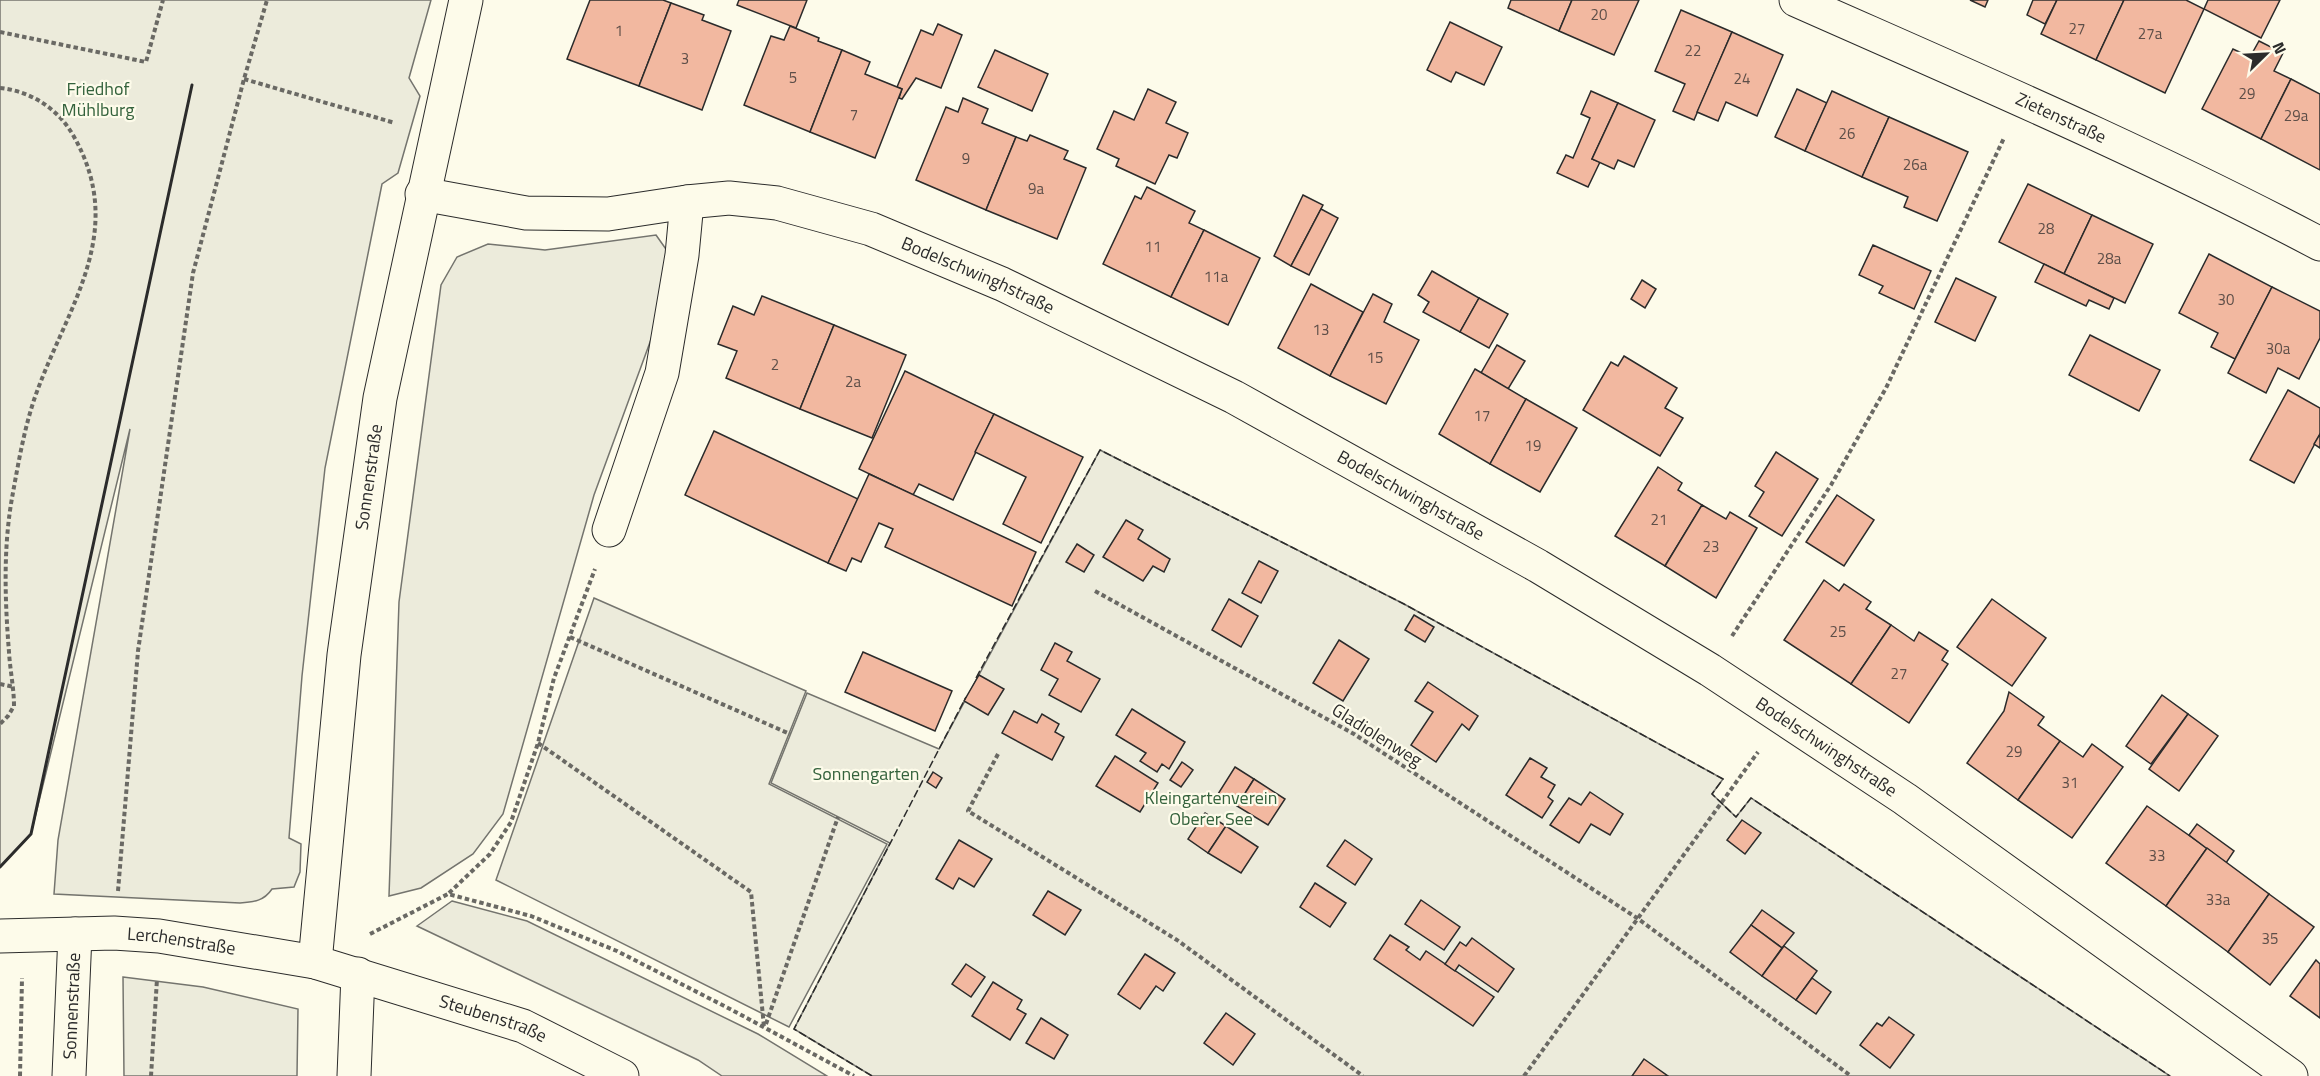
<svg xmlns="http://www.w3.org/2000/svg" width="2320" height="1076" font-family="'Titillium Web',sans-serif">
  <rect width="100%" height="100%" fill="#fdfbea"/>
  <g fill="#ecebdb" stroke="#74746e" stroke-width="1.5">
    <path d="M 0,0 L 431,0 L 409,78 L 420,96 L 398,173 L 382,184 L 325,468 L 302,676 L 289,838 L 301,844 L 300,872 L 294,887 L 272,889 C 264,901 254,902 240,903 L 54,894 L 58,840 L 130,429 L 31,834 L 0,867 Z"/>
    <polygon points="656,235 668,252 653,334 594,495 503,814 473,854 421,888 389,896 399,602 441,285 457,257 488,244 545,250"/>
    <polygon points="1100,450 1404,604 1723,779 1712,794 1736,817 1751,798 2170,1076 872,1076 794,1029 890,843 771,783 807,693 939,749"/>
    <polygon points="594,598 806,691 769,784 887,844 789,1027 496,880"/>
    <polygon points="452,901 527,921 758,1034 827,1076 722,1076 698,1060 417,926"/>
    <polygon points="123,977 203,987 298,1009 297,1076 124,1076"/>
  </g>
  <g fill="#f2b8a0" stroke="#2b2b2b" stroke-width="1.5">
    <polygon points="590,0 663,0 671,3 639,86 567,59"/>
    <polygon points="739,0 807,0 796,28 737,5"/>
    <polygon points="1511,0 1572,0 1559,31 1508,8"/>
    <polygon points="1572,0 1639,0 1614,55 1559,31"/>
    <polygon points="1970,0 1988,0 1985,7"/>
    <polygon points="2033,0 2057,0 2045,24 2027,15"/>
    <polygon points="2057,0 2124,0 2096,60 2041,34"/>
    <polygon points="2124,0 2186,0 2204,9 2165,93 2096,60"/>
    <polygon points="2208,0 2280,0 2261,38 2204,9"/>
    <polygon points="671,3 704,15 702,20 731,31 702,110 639,86"/>
    <polygon points="1681,10 1732,32 1694,120 1673,111 1685,84 1655,71"/>
    <polygon points="1450,22 1502,47 1484,85 1456,72 1451,82 1427,70"/>
    <polygon points="938,24 962,35 941,88 916,78 902,99 899,98 902,89 897,87 921,30 933,35"/>
    <polygon points="790,26 819,38 818,41 842,50 810,132 744,105 771,36 784,40"/>
    <polygon points="1732,32 1783,55 1757,116 1726,102 1718,121 1697,112"/>
    <polygon points="2259,41 2283,53 2274,71 2291,79 2261,139 2202,109 2233,49 2250,57"/>
    <polygon points="842,50 870,62 865,74 902,89 875,158 810,132"/>
    <polygon points="995,50 1048,74 1032,111 978,87"/>
    <polygon points="2291,79 2320,94 2320,170 2261,139"/>
    <polygon points="1148,89 1176,102 1166,123 1188,133 1177,158 1169,155 1155,184 1116,166 1119,159 1097,149 1114,111 1134,120"/>
    <polygon points="1797,89 1827,103 1805,151 1775,137"/>
    <polygon points="1591,91 1618,103 1592,159 1600,162 1588,187 1557,173 1566,155 1573,158 1590,118 1581,114"/>
    <polygon points="1832,91 1889,117 1862,177 1805,151"/>
    <polygon points="963,98 988,109 982,123 1016,137 986,210 916,180 946,107 958,112"/>
    <polygon points="1618,103 1655,120 1634,167 1618,160 1614,169 1592,159"/>
    <polygon points="1889,117 1968,152 1937,221 1904,207 1908,197 1862,177"/>
    <polygon points="1030,135 1068,151 1064,159 1086,168 1057,239 986,210 1016,137 1027,141"/>
    <polygon points="2028,184 2092,215 2064,274 1999,242"/>
    <polygon points="1147,187 1195,211 1189,223 1204,230 1171,297 1103,264 1135,196 1141,199"/>
    <polygon points="1303,195 1323,205 1291,266 1274,256"/>
    <polygon points="1321,209 1338,218 1309,275 1291,266"/>
    <polygon points="2092,215 2153,244 2125,303 2064,274"/>
    <polygon points="1204,230 1260,258 1228,325 1171,297"/>
    <polygon points="1873,245 1931,271 1914,309 1879,293 1883,286 1859,275"/>
    <polygon points="2209,254 2272,287 2235,359 2211,347 2218,333 2179,313"/>
    <polygon points="2044,264 2114,298 2109,309 2089,300 2086,306 2035,282"/>
    <polygon points="1432,271 1479,298 1460,332 1423,312 1429,302 1418,295"/>
    <polygon points="1956,278 1996,297 1975,341 1935,322"/>
    <polygon points="1642,280 1656,289 1645,308 1631,299"/>
    <polygon points="1311,284 1363,312 1330,376 1278,348"/>
    <polygon points="2272,287 2320,311 2320,338 2299,379 2278,368 2266,393 2228,373"/>
    <polygon points="1373,294 1392,304 1384,322 1419,340 1386,404 1330,376"/>
    <polygon points="762,296 834,325 800,409 726,378 737,351 718,344 733,306 754,315"/>
    <polygon points="1479,298 1508,314 1489,348 1460,332"/>
    <polygon points="834,325 906,355 872,438 800,409"/>
    <polygon points="2090,335 2160,370 2139,411 2069,375"/>
    <polygon points="1497,345 1525,361 1508,389 1481,373"/>
    <polygon points="1624,356 1677,388 1665,408 1683,418 1660,456 1583,410 1611,362 1618,366"/>
    <polygon points="1475,369 1526,399 1490,464 1439,434"/>
    <polygon points="905,371 994,414 953,500 919,484 913,495 859,469"/>
    <polygon points="2288,390 2320,408 2320,434 2294,483 2250,460"/>
    <polygon points="1526,399 1577,428 1540,492 1490,464"/>
    <polygon points="994,414 1083,457 1041,543 1003,524 1026,477 975,452"/>
    <polygon points="714,431 858,499 828,563 685,495"/>
    <polygon points="2320,434 2320,448 2314,444"/>
    <polygon points="1776,452 1818,479 1782,536 1749,516 1764,492 1755,486"/>
    <polygon points="1658,467 1682,483 1678,490 1702,505 1665,566 1615,536"/>
    <polygon points="869,474 1036,552 1012,606 885,547 893,529 879,523 861,562 852,558 846,571 828,563"/>
    <polygon points="1837,495 1874,520 1844,566 1806,542"/>
    <polygon points="1702,505 1726,519 1730,512 1757,528 1716,598 1665,566"/>
    <polygon points="1126,520 1143,530 1138,539 1170,559 1164,572 1153,566 1143,581 1103,557"/>
    <polygon points="1077,544 1094,555 1084,572 1066,562"/>
    <polygon points="1259,561 1278,571 1261,603 1242,593"/>
    <polygon points="1824,580 1839,591 1844,584 1871,602 1866,609 1891,625 1851,684 1784,640"/>
    <polygon points="1229,599 1258,616 1241,647 1212,630"/>
    <polygon points="1992,599 2046,638 2012,686 1957,647"/>
    <polygon points="1414,615 1434,627 1425,642 1405,630"/>
    <polygon points="1891,625 1914,641 1919,632 1948,651 1942,660 1948,664 1909,723 1851,684"/>
    <polygon points="1339,640 1369,659 1343,701 1313,683"/>
    <polygon points="1055,643 1072,652 1067,661 1100,679 1081,712 1049,695 1058,679 1041,670"/>
    <polygon points="863,652 952,691 935,731 845,692"/>
    <polygon points="979,675 1004,689 988,715 964,701"/>
    <polygon points="1428,682 1478,716 1469,730 1462,724 1436,762 1411,745 1433,712 1415,701"/>
    <polygon points="2009,692 2044,717 2038,725 2060,741 2018,800 1967,763 2004,711"/>
    <polygon points="2162,695 2188,714 2151,764 2126,746"/>
    <polygon points="1132,709 1185,742 1169,769 1162,764 1157,772 1140,761 1146,753 1116,735"/>
    <polygon points="1014,711 1037,723 1042,714 1059,724 1055,732 1064,737 1052,760 1002,733"/>
    <polygon points="2188,714 2218,736 2179,791 2149,769"/>
    <polygon points="2060,741 2083,757 2092,744 2123,767 2072,838 2018,800"/>
    <polygon points="1115,756 1158,783 1140,812 1096,786"/>
    <polygon points="1530,758 1547,768 1541,777 1555,785 1548,797 1553,801 1542,818 1506,795"/>
    <polygon points="1182,762 1193,770 1181,787 1170,780"/>
    <polygon points="1235,767 1254,779 1237,806 1218,794"/>
    <polygon points="933,772 942,778 936,788 927,782"/>
    <polygon points="1254,779 1285,799 1268,825 1237,806"/>
    <polygon points="1590,792 1623,814 1610,835 1591,824 1579,843 1550,825 1569,798 1581,805"/>
    <polygon points="2147,806 2207,848 2166,906 2106,863"/>
    <polygon points="1205,813 1226,826 1208,853 1188,839"/>
    <polygon points="1742,820 1761,833 1745,854 1727,840"/>
    <polygon points="2197,824 2234,851 2226,863 2189,835"/>
    <polygon points="1226,826 1258,847 1241,873 1208,853"/>
    <polygon points="959,840 992,859 974,887 959,878 953,889 936,879"/>
    <polygon points="1345,840 1372,859 1355,885 1327,866"/>
    <polygon points="2207,848 2269,894 2228,952 2166,906"/>
    <polygon points="1315,883 1346,903 1330,927 1300,907"/>
    <polygon points="1048,891 1081,910 1065,935 1033,915"/>
    <polygon points="2269,894 2314,927 2270,985 2228,952"/>
    <polygon points="1421,900 1460,927 1444,950 1405,924"/>
    <polygon points="1762,910 1794,933 1782,948 1751,925"/>
    <polygon points="1751,925 1782,948 1762,976 1730,952"/>
    <polygon points="1390,935 1409,947 1406,950 1420,960 1426,951 1494,997 1473,1026 1374,959"/>
    <polygon points="1472,938 1514,969 1498,992 1459,965 1455,971 1445,964 1460,942 1466,946"/>
    <polygon points="1784,946 1817,971 1796,1000 1762,976"/>
    <polygon points="1145,954 1175,973 1163,991 1156,986 1140,1009 1118,994"/>
    <polygon points="2316,960 2320,964 2320,1018 2290,996"/>
    <polygon points="966,964 985,977 971,997 952,984"/>
    <polygon points="1812,978 1831,992 1816,1014 1796,1000"/>
    <polygon points="993,982 1022,1000 1017,1009 1026,1014 1010,1040 972,1016"/>
    <polygon points="1226,1013 1255,1034 1233,1065 1204,1043"/>
    <polygon points="1889,1017 1914,1035 1890,1068 1860,1045 1877,1023 1882,1026"/>
    <polygon points="1041,1018 1068,1035 1054,1059 1026,1043"/>
    <polygon points="1644,1059 1668,1076 1632,1076"/>
  </g>
  <g fill="none" stroke-linecap="round" stroke-linejoin="round">
    <defs>
      <g id="minor">
        <path id="s1" d="M 1796,0 C 1972,78 2150,154 2320,244"/>
        <path id="s2" d="M 422,194 L 526,213 L 608,214 L 687,202 L 729,198 L 777,203 L 871,229 L 1002,284 L 1234,397 L 1538,566 L 1710,670 L 1905,799 L 2291,1076"/>
        <polyline points="609,530 662,373 682,255 687,202"/>
        <path id="s3" d="M 0,936 L 114,933 L 159,936 L 315,962 L 523,1026 L 622,1076"/>
        <path id="s4" d="M 315,962 L 344,655 L 380,398 L 466,0"/>
        <path id="s5" d="M 69,1076 L 75,934"/>
        <polyline points="354,1076 358,974"/>
      </g>
    </defs>
    <use href="#minor" stroke="#2b2b2b" stroke-width="35"/>
    <g stroke="#6a6964" stroke-width="4" stroke-dasharray="4.5 3" stroke-linecap="butt">
      <polyline points="0,32 146,62 163,0"/>
      <polyline points="244,79 395,123"/>
      <path d="M 0,88 C 31,91 58,109 73,135 C 129,232 67,306 35,397 C 24,429 18,465 12,498 C 3,549 5,602 9,652 C 10,670 14,688 14,706 L 8,716 L 0,724"/>
      <polyline points="1095,591 1354,734 1637,918 1851,1076"/>
      <polyline points="1732,636 1831,485 1886,388 2004,138"/>
      <polyline points="570,637 790,734"/>
      <polyline points="0,684 14,687"/>
      <polyline points="538,743 751,892 764,1027"/>
      <polyline points="998,754 968,811 1177,940 1363,1076"/>
      <polyline points="118,891 138,651 193,273 244,79 267,0"/>
      <polyline points="449,893 490,854 511,822 538,743 554,678 595,569"/>
      <polyline points="370,934 448,894 531,916 617,951 732,1010 854,1076"/>
      <polyline points="766,1024 838,817"/>
      <polyline points="20,1076 22,978"/>
      <polyline points="151,1076 157,979"/>
      <polyline points="1524,1076 1758,752"/>
    </g>
    <use href="#minor" stroke="#fdfbea" stroke-width="33"/>
    <g stroke="#2b2b2b" stroke-width="1.5" stroke-dasharray="8 3" stroke-linecap="butt">
      <polyline points="976,678 1100,450 1404,604 1723,779 1712,794 1736,817 1751,798 2170,1076"/>
      <polyline points="872,1076 794,1029 966,697"/>
    </g>
    <polyline stroke="#2b2b2b" stroke-width="3" points="0,867 31,834 192,85"/>
  </g>
  <g text-anchor="middle" stroke-width="4.5" stroke-linejoin="round" paint-order="stroke">
    <g font-size="15" fill="#5d4e48">
      <text x="1599" y="20">20</text>
      <text x="2077" y="34">27</text>
      <text x="619" y="36">1</text>
      <text x="2150" y="39">27a</text>
      <text x="1693" y="56">22</text>
      <text x="685" y="64">3</text>
      <text x="793" y="83">5</text>
      <text x="1742" y="84">24</text>
      <text x="2247" y="99">29</text>
      <text x="854" y="120">7</text>
      <text x="2296" y="121">29a</text>
      <text x="1847" y="139">26</text>
      <text x="966" y="164">9</text>
      <text x="1915" y="170">26a</text>
      <text x="1036" y="194">9a</text>
      <text x="2046" y="234">28</text>
      <text x="1153" y="252">11</text>
      <text x="2109" y="264">28a</text>
      <text x="1216" y="282">11a</text>
      <text x="2226" y="305">30</text>
      <text x="1321" y="335">13</text>
      <text x="2278" y="354">30a</text>
      <text x="1375" y="363">15</text>
      <text x="775" y="370">2</text>
      <text x="853" y="387">2a</text>
      <text x="1482" y="421">17</text>
      <text x="1533" y="451">19</text>
      <text x="1659" y="525">21</text>
      <text x="1711" y="552">23</text>
      <text x="1838" y="637">25</text>
      <text x="1899" y="679">27</text>
      <text x="2014" y="757">29</text>
      <text x="2070" y="788">31</text>
      <text x="2157" y="861">33</text>
      <text x="2218" y="905">33a</text>
      <text x="2270" y="944">35</text>
    </g>
    <g font-size="18" fill="#34623c" stroke="#fdfbea">
      <text x="98" y="95">Friedhof<tspan x="98" dy="21">Mühlburg</tspan></text>
      <text x="866" y="780">Sonnengarten</text>
      <text x="1211" y="804">Kleingartenverein<tspan x="1211" dy="21">Oberer See</tspan></text>
    </g>
    <g font-size="18" fill="#2b2b2b" stroke="#fdfbea">
      <text dy="6" stroke="none"><textPath href="#s1" startOffset="290">Zietenstraße</textPath></text>
      <text dy="6" stroke="none"><textPath href="#s2" startOffset="572">Bodelschwinghstraße</textPath></text>
      <text dy="6" stroke="none"><textPath href="#s4" startOffset="488">Sonnenstraße</textPath></text>
      <text dy="6" stroke="none"><textPath href="#s2" startOffset="1058">Bodelschwinghstraße</textPath></text>
      <text transform="translate(1377 735) rotate(32)" y="6">Gladiolenweg</text>
      <text dy="6" stroke="none"><textPath href="#s2" startOffset="1544">Bodelschwinghstraße</textPath></text>
      <text dy="6" stroke="none"><textPath href="#s3" startOffset="182">Lerchenstraße</textPath></text>
      <text dy="6" stroke="none"><textPath href="#s5" startOffset="70">Sonnenstraße</textPath></text>
      <text dy="6" stroke="none"><textPath href="#s3" startOffset="504">Steubenstraße</textPath></text>
    </g>
  </g>
  <g transform="translate(2266 54) rotate(66)" stroke="#fdfbea" stroke-width="4.5" paint-order="stroke">
  <path d="M0-4.5L10 22L0 15L-10 22Z" fill="#2b2b2b"/>
  <text y="-9" font-size="16" font-weight="bold" text-anchor="middle" fill="#2b2b2b">N</text>
  </g>
</svg>
